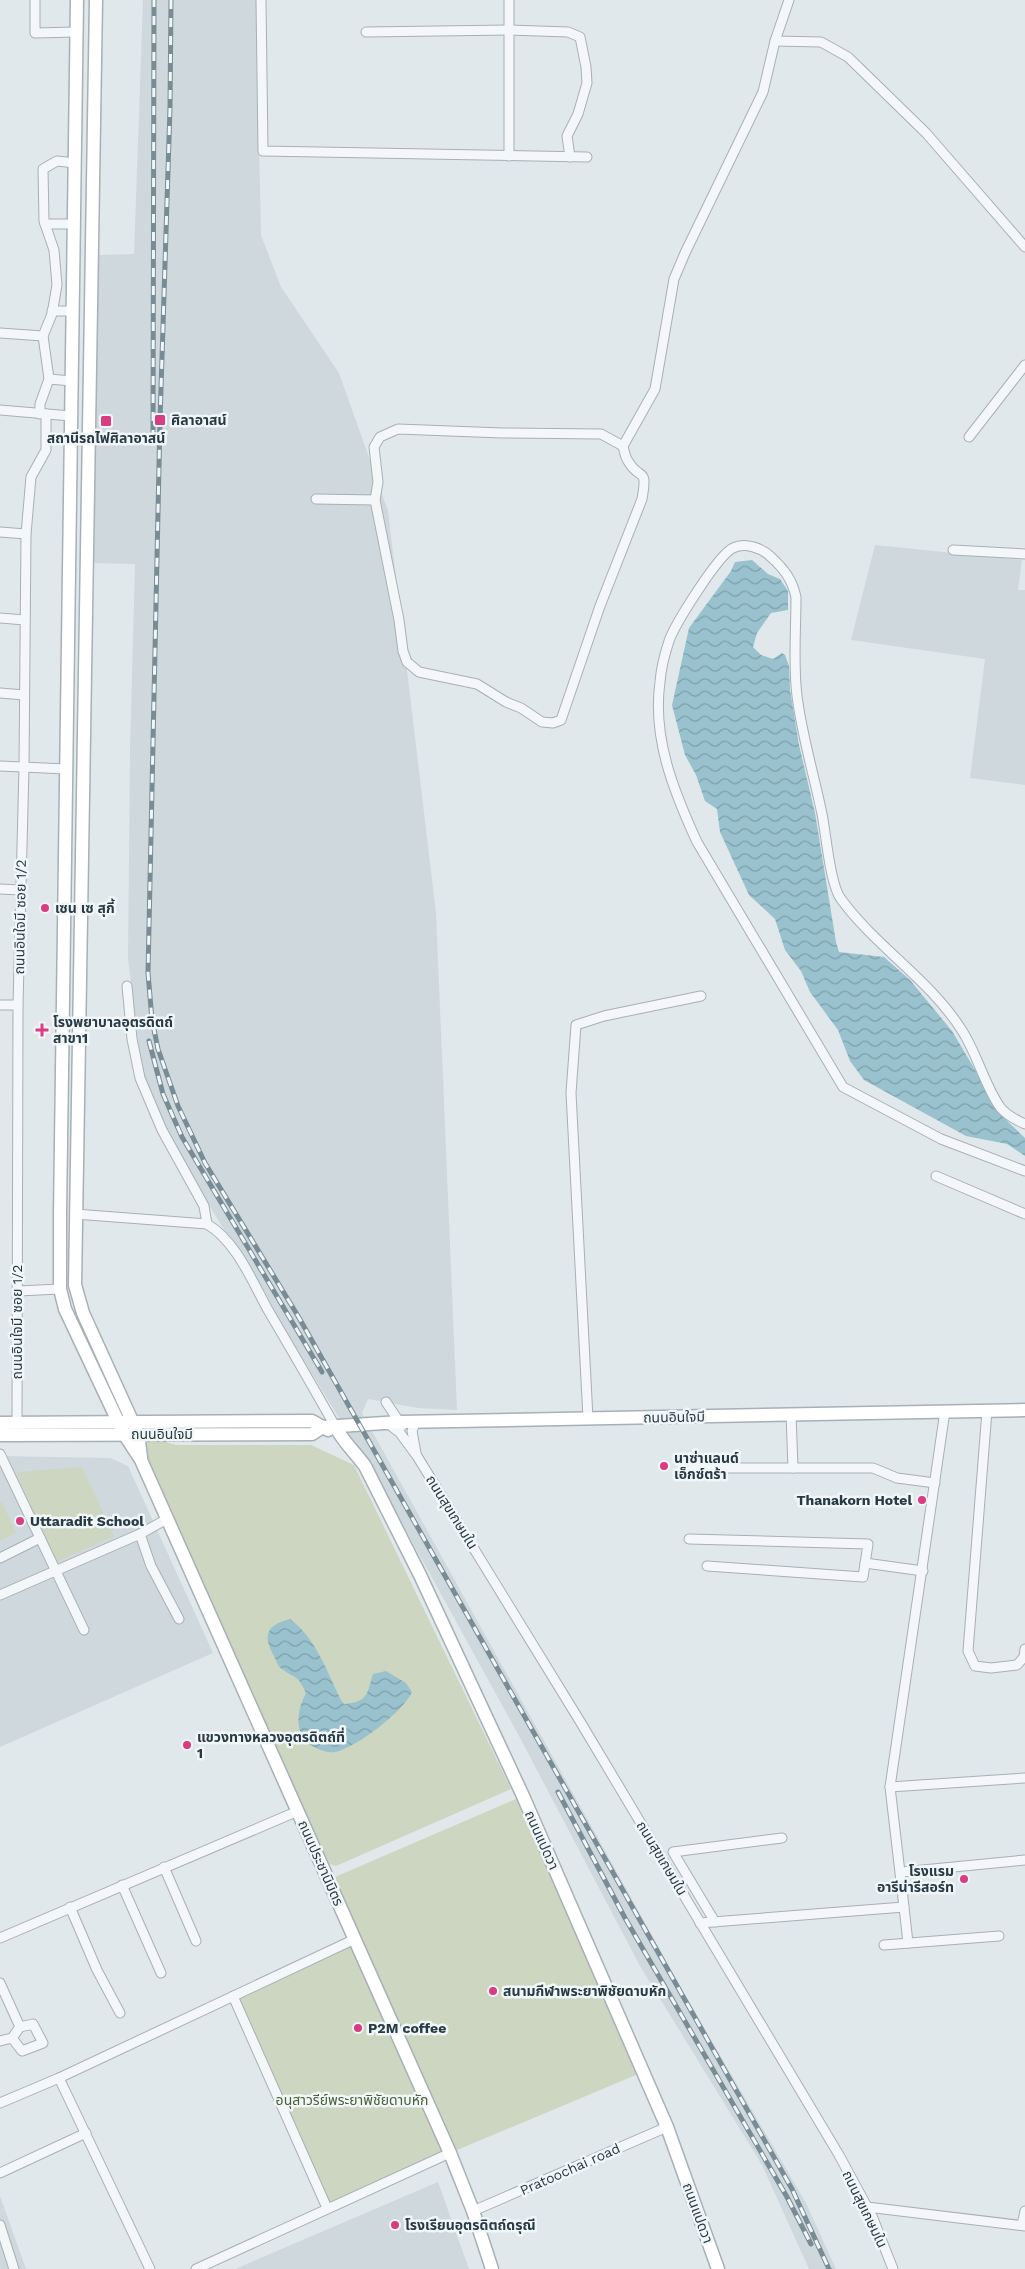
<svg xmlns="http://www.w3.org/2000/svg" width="1025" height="2269" font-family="'Work Sans','Noto Sans Thai',sans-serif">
  <defs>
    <pattern id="water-waves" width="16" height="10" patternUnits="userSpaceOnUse" patternTransform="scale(1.25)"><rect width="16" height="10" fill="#99c2ce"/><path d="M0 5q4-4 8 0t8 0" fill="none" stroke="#7d9fa9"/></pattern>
  </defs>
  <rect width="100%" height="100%" fill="#e1e8eb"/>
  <g fill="#cfd8dd">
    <polygon points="143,0 256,0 261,235 281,287 339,373 388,511 436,913 457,1410 418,1408 368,1399 362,1413 685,1995 806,2203 836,2269 809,2269 762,2165 640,1966 518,1734 392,1505 195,1182 162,1122 142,1072 128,959 130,750 135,564 94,563 98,255 134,254"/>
    <polygon points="875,545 1022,560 1018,590 1025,590 1025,785 970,778 985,659 851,640"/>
    <polygon points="0,1456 110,1458 128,1466 213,1653 0,1747"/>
    <polygon points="438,2182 469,2269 235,2269"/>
    <polygon points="0,2196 26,2269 0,2269"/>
  </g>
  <g fill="#ccd6c1">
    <polygon points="138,1434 176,1445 311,1445 354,1465 511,1789 336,1866 320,1861 220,1639"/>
    <polygon points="82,1467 114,1536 56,1562 16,1472"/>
    <polygon points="2,1502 16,1533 0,1541 0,1503"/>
    <polygon points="523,1796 643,2072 450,2153 327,2208 233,1996 355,1939 328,1880"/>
  </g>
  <g fill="url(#water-waves)">
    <polygon points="752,560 768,574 780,579 788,591 788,610 771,613 757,633 753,647 761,655 773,659 782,653 785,655 789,666 790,690 799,745 815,813 836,942 839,952 884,957 910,980 952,1031 1003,1117 1025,1138 1025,1156 1007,1144 966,1136 864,1080 850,1061 838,1030 810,992 801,971 785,950 775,919 749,895 720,832 717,809 705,801 696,775 685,755 672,705 689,628 731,571 735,562"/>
    <path d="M 290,1619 C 316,1638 327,1672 341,1700 L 344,1704 C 368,1702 367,1694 373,1674 L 386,1671 L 406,1683 L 412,1692 C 404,1711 356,1748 335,1752 C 329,1753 322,1751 316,1748 C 293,1737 296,1712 306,1693 C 296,1672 297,1681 282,1669 C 278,1667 276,1660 274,1656 C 262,1635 267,1625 290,1619 Z"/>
  </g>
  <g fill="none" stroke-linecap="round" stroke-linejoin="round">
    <defs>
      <g id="street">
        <polyline points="35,0 35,33 77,32"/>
        <polyline points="261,0 263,151 587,157"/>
        <polyline points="789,0 775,41 821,42 848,57 926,133 1025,247"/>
        <polyline points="366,32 509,30 568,32 580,37 586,67 587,83 578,114 567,136 570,157"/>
        <polyline points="509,156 509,0"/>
        <polyline points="45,224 74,224"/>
        <polyline points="52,311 73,311"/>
        <polyline points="0,333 43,336 52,314 57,285 54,250 44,221 43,169 57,161 75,163"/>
        <polyline points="49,379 72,381"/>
        <polyline points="0,410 71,416"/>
        <polyline points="40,414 40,404 49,379 43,336"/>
        <polyline points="969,437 1025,365"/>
        <polyline points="316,499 375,500 378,482 374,447 380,437 398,429 502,433 601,434 623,446 655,389 674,279 685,253 763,92 775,41"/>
        <path d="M 375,500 L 399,620 L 403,651 L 407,662 L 419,672 L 477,684 L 506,702 L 521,708 L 542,722 L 553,723 L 561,720 L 600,606 L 642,499 C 648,465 640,482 628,461 C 625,457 624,450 623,446"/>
        <polyline points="0,532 26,534"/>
        <polyline points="953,550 1025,554"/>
        <polyline points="0,618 25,620"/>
        <polyline points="0,693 24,695"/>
        <polyline points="0,766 66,769"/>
        <polyline points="0,889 21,890"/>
        <polyline points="127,986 132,1039 140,1078 162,1130 204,1206 207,1224"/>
        <polyline points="0,1005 18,1005"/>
        <path d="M 1025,1124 C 1016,1120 1006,1115 1000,1107 C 984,1084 977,1053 961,1029 C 929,979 876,947 841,899 C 830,885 826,833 822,814 C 814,775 802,736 797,696 C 793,665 796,629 796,597 C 792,579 784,569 771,557 C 762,548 745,542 733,548 C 718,555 675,624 669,641 C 665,653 661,669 660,682 C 652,738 674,792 697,842 L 843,1087 L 941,1139 L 1025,1171"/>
        <polyline points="936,1176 1025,1214"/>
        <path d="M 75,1214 L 207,1224 C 236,1241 252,1281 268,1310 C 291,1349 313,1387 335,1426"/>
        <polyline points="18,1291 60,1289"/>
        <polyline points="386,1402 402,1426"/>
        <polyline points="987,1411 968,1651 975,1666 991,1668 1017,1665 1024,1657 1025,1649"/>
        <polyline points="791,1414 793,1468"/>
        <polyline points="588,1418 571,1093 576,1025 604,1016 701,996"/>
        <polyline points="416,1421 412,1431 416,1453"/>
        <polyline points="17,1423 18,1005 24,767 26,534 31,477 46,450 46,414"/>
        <polyline points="387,1423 400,1433 417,1456 581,1723 839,2155 872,2216 893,2269"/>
        <polyline points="0,1454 84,1630"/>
        <polyline points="692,1468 873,1468 897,1478 935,1483"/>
        <polyline points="140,1534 151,1566 179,1619"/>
        <polyline points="689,1539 868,1544 863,1577 707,1566"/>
        <polyline points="0,1558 40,1538"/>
        <polyline points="865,1563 923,1571"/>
        <polyline points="0,1595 140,1534 167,1519"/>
        <polyline points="890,1787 1025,1778"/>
        <polyline points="164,1867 196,1941"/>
        <polyline points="902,1872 1025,1860"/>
        <polyline points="122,1885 161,1973"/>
        <polyline points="70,1907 97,1970 120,2013"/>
        <polyline points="904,1907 908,1943"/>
        <polyline points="715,1922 673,1852 782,1838"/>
        <polyline points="700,1923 904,1907 890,1787 945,1411"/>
        <polyline points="0,1938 298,1811"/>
        <polyline points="884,1945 999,1936"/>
        <polyline points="0,1983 20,2027"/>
        <polyline points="233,1996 327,2208"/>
        <polyline points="0,2041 12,2038 20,2027 33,2024 43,2043 22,2051 12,2038"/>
        <polyline points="59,2078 150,2269"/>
        <polyline points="0,2103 59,2078 355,1939"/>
        <polyline points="0,2173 86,2133"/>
        <polyline points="867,2207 1025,2226"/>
        <polyline points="473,2211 667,2127"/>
        <polyline points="0,2225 14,2269"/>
        <polyline points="1022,2225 1025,2211"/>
        <polyline points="196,2269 450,2153"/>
      </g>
      <g id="secondary">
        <polyline points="77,0 60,1214 60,1289 65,1309 124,1434 141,1460 450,2153 473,2211 492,2269"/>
        <polyline points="96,0 75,1285 83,1313 138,1434 141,1457"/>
        <polyline points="0,1423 312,1421 328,1430"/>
        <path d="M 335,1426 C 343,1442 355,1452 365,1466 L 420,1575 L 523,1796 L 667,2127 L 718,2269"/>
        <polyline points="0,1435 312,1434 323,1427 400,1422 1025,1410"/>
      </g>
    </defs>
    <use href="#street" stroke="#a6b0b6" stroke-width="11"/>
    <use href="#secondary" stroke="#a6b0b6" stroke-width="15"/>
    <use href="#street" stroke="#f4f7f9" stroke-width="9"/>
    <use href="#secondary" stroke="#fff" stroke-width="12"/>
    <defs>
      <g id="rail">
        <polyline points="171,0 170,108 160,420 148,973 152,1020 158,1049 178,1106 205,1163 298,1316 792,2189 829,2269"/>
        <polyline points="153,439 154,0"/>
        <polyline points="149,1041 163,1094 182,1137 322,1372"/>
        <polyline points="558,1792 625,1918 787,2197 811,2244"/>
      </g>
    </defs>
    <use href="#rail" stroke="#798c96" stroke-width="5"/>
    <use href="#rail" stroke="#f1f6f8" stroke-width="3" stroke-dasharray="9" stroke-linecap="butt"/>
  </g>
  <g fill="#da3c81" stroke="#f1f6f8" stroke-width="2">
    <rect x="154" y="414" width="12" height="12" rx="2.5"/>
    <rect x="100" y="415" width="12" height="12" rx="2.5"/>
    <circle cx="45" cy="908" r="5"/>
    <path d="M39.5 1022.5h5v5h5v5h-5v5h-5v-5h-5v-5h5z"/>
    <circle cx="664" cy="1466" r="5"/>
    <circle cx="922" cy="1500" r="5"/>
    <circle cx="20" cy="1521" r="5"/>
    <circle cx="187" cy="1745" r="5"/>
    <circle cx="964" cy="1879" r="5"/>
    <circle cx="493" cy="1991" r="5"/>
    <circle cx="358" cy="2028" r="5"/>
    <circle cx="395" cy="2225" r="5"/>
  </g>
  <g text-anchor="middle" stroke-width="5" stroke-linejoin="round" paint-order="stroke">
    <g font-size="14" font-weight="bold" fill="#283a44" stroke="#f1f6f8" text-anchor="start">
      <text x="171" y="425">ศิลาอาสน์</text>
      <text x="106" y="443" text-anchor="middle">สถานีรถไฟศิลาอาสน์</text>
      <text x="55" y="913">เซน เซ สุกี้</text>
      <text x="53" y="1027">โรงพยาบาลอุตรดิตถ์<tspan x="53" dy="16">สาขา1</tspan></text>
      <text x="674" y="1463">นาซ่าแลนด์<tspan x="674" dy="16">เอ็กซ์ตร้า</tspan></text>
      <text x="912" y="1505" text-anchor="end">Thanakorn Hotel</text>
      <text x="30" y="1526">Uttaradit School</text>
      <text x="197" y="1742">แขวงทางหลวงอุตรดิตถ์ที่<tspan x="197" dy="16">1</tspan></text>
      <text x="954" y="1876" text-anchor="end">โรงแรม<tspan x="954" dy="16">อารีน่ารีสอร์ท</tspan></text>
      <text x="503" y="1996">สนามกีฬาพระยาพิชัยดาบหัก</text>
      <text x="368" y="2033">P2M coffee</text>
      <text x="405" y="2230">โรงเรียนอุตรดิตถ์ดรุณี</text>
    </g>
    <g font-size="14" fill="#283a44" stroke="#f1f6f8">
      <text transform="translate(20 917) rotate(-89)" y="5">ถนนอินใจมี ซอย 1/2</text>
      <text transform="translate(17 1322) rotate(-90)" y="5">ถนนอินใจมี ซอย 1/2</text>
      <text transform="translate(674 1417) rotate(-1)" y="5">ถนนอินใจมี</text>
      <text x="162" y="1439">ถนนอินใจมี</text>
      <text transform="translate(452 1512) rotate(58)" y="5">ถนนสุขเกษมใน</text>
      <text transform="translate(542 1840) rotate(66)" y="5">ถนนแปดวา</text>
      <text transform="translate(662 1858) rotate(59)" y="5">ถนนสุขเกษมใน</text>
      <text transform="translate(321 1863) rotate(66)" y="5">ถนนประชานิมิตร</text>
      <text transform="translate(570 2169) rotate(-24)" y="5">Pratoochai road</text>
      <text transform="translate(865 2209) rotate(64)" y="5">ถนนสุขเกษมใน</text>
      <text transform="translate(698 2213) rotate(70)" y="5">ถนนแปดวา</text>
    </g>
    <g font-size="14" fill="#496134" stroke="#f1f6f8">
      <text x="352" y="2105">อนุสาวรีย์พระยาพิชัยดาบหัก</text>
    </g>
  </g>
</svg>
